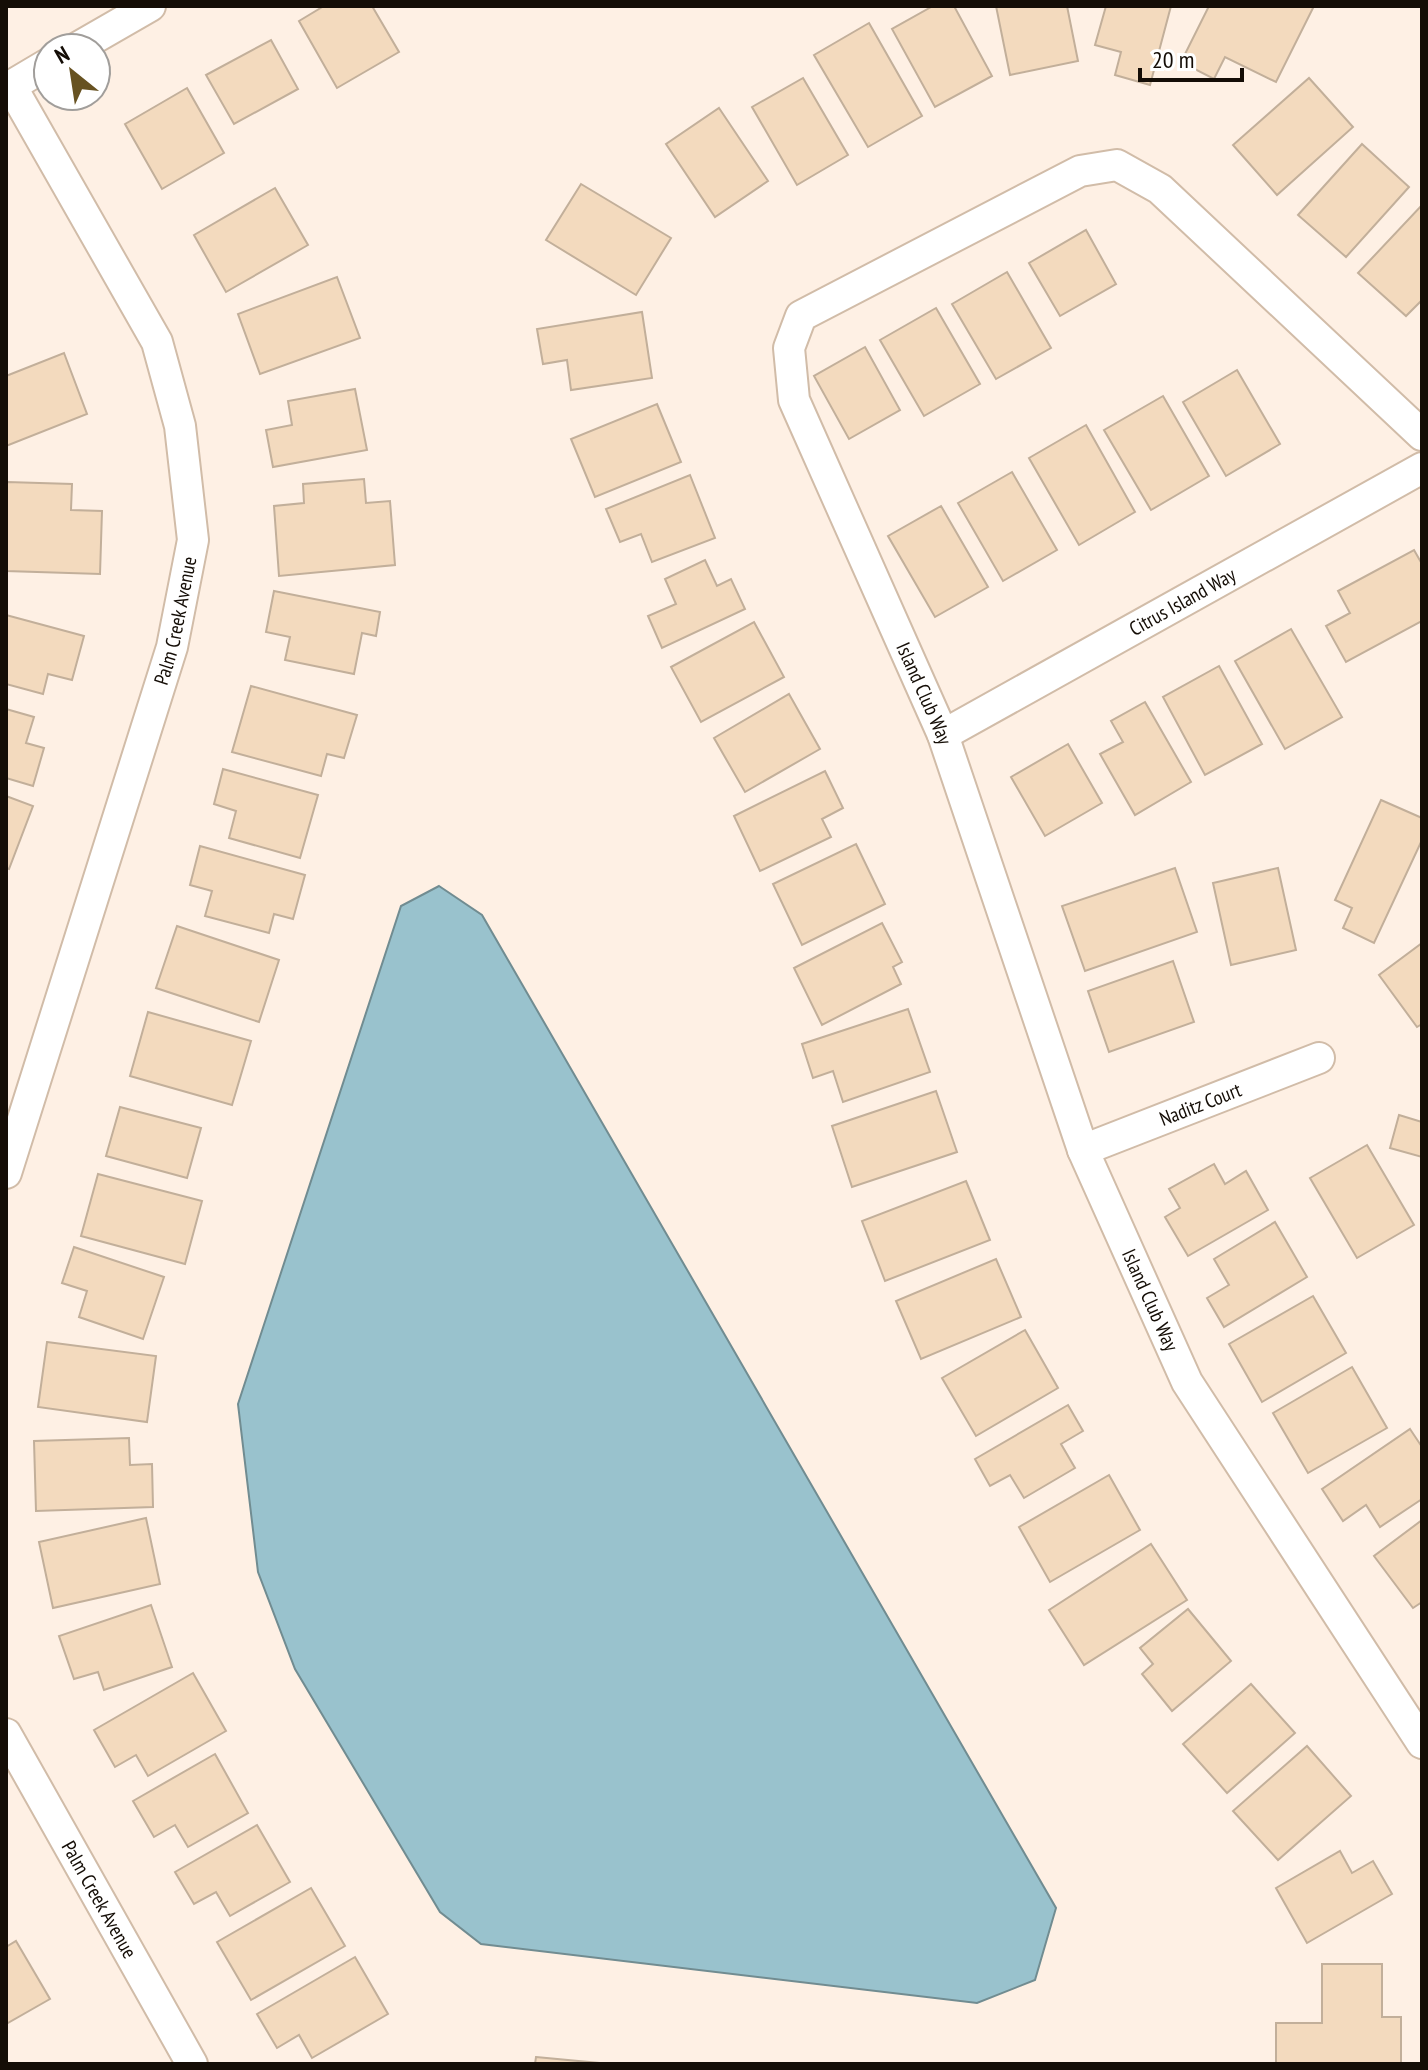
<svg xmlns="http://www.w3.org/2000/svg" width="1428" height="2070" font-family="'PT Sans Narrow',sans-serif">
  <rect width="100%" height="100%" fill="#fef0e4"/>
  <polygon fill="#99c2cd" stroke="#718c91" stroke-width="2" points="439,886 482,915 1056,1908 1035,1980 977,2003 481,1944 440,1912 295,1669 258,1572 238,1404 401,906"/>
  <g fill="#f3dabe" stroke="#c2af9a" stroke-width="2">
    <polygon points="324,6 372,6 399,52 337,88 299,21"/>
    <polygon points="933,6 954,6 992,76 935,107 892,29"/>
    <polygon points="996,6 1067,6 1078,61 1010,75"/>
    <polygon points="1106,6 1171,6 1150,85 1115,75 1121,52 1095,45"/>
    <polygon points="1209,6 1314,6 1276,82 1225,57 1214,79 1181,62"/>
    <polygon points="869,23 922,116 868,147 814,55"/>
    <polygon points="271,40 298,89 234,124 206,75"/>
    <polygon points="803,78 848,155 797,185 752,107"/>
    <polygon points="1309,78 1353,127 1277,195 1233,145"/>
    <polygon points="187,88 224,153 162,189 125,124"/>
    <polygon points="719,108 768,181 715,217 666,144"/>
    <polygon points="1362,144 1409,187 1346,257 1298,215"/>
    <polygon points="581,184 671,238 636,295 546,240"/>
    <polygon points="275,188 308,245 226,292 194,235"/>
    <polygon points="1422,205 1422,300 1406,316 1358,273"/>
    <polygon points="1086,230 1116,284 1060,316 1029,263"/>
    <polygon points="1007,272 1051,348 996,379 952,304"/>
    <polygon points="337,277 360,338 260,374 238,314"/>
    <polygon points="936,308 980,384 924,416 880,340"/>
    <polygon points="642,312 652,378 571,390 567,360 543,364 537,329"/>
    <polygon points="865,347 900,410 849,439 814,376"/>
    <polygon points="64,353 87,414 6,446 6,376"/>
    <polygon points="1237,370 1280,444 1226,476 1183,402"/>
    <polygon points="355,389 367,450 273,467 266,430 292,425 288,401"/>
    <polygon points="1163,396 1209,476 1151,510 1104,430"/>
    <polygon points="657,404 681,462 595,497 571,439"/>
    <polygon points="1086,425 1135,512 1079,545 1029,458"/>
    <polygon points="1012,472 1057,550 1003,581 958,503"/>
    <polygon points="690,475 715,538 652,562 641,534 620,542 606,509"/>
    <polygon points="364,479 366,503 390,501 395,565 279,576 274,506 304,503 303,484"/>
    <polygon points="7,482 72,484 71,510 102,511 100,574 6,571"/>
    <polygon points="941,506 988,587 935,617 888,536"/>
    <polygon points="1414,550 1422,564 1422,621 1346,662 1326,626 1350,613 1338,591"/>
    <polygon points="705,560 717,586 731,579 745,609 662,648 648,616 676,604 665,579"/>
    <polygon points="274,591 380,612 376,636 362,633 354,674 285,660 290,637 266,632"/>
    <polygon points="6,615 84,636 72,680 48,674 43,694 6,684"/>
    <polygon points="754,622 784,677 701,722 671,667"/>
    <polygon points="1291,629 1342,717 1285,749 1235,661"/>
    <polygon points="1219,666 1262,744 1205,775 1163,697"/>
    <polygon points="251,686 357,715 344,758 327,754 321,776 232,752"/>
    <polygon points="789,694 820,749 745,792 714,738"/>
    <polygon points="1145,702 1191,782 1135,815 1100,754 1123,742 1111,721"/>
    <polygon points="6,709 34,717 26,743 44,748 33,786 6,778"/>
    <polygon points="1068,744 1102,803 1045,836 1011,777"/>
    <polygon points="223,769 318,795 300,858 229,838 236,811 214,804"/>
    <polygon points="825,771 843,808 822,819 831,837 760,871 734,816"/>
    <polygon points="6,796 33,806 9,869 6,868"/>
    <polygon points="1381,800 1422,818 1422,840 1374,943 1343,928 1352,908 1335,900"/>
    <polygon points="856,844 885,904 802,945 773,884"/>
    <polygon points="200,846 305,875 293,919 274,914 269,933 205,916 212,891 190,885"/>
    <polygon points="1175,868 1197,932 1085,971 1062,906"/>
    <polygon points="1278,868 1296,950 1231,965 1213,883"/>
    <polygon points="882,923 902,962 893,967 901,984 822,1025 794,968"/>
    <polygon points="177,926 279,960 259,1022 156,988"/>
    <polygon points="1422,943 1422,1024 1417,1027 1379,975"/>
    <polygon points="1173,961 1194,1022 1109,1052 1088,991"/>
    <polygon points="908,1009 930,1072 843,1102 833,1071 813,1078 802,1044"/>
    <polygon points="148,1012 251,1041 232,1105 130,1076"/>
    <polygon points="936,1091 957,1152 852,1187 832,1126"/>
    <polygon points="120,1107 201,1128 187,1178 106,1156"/>
    <polygon points="1399,1115 1422,1122 1422,1157 1390,1148"/>
    <polygon points="1367,1145 1414,1225 1357,1258 1310,1178"/>
    <polygon points="1214,1164 1225,1184 1246,1171 1268,1210 1188,1256 1165,1217 1180,1208 1169,1189"/>
    <polygon points="98,1174 202,1201 185,1264 81,1236"/>
    <polygon points="966,1181 990,1240 885,1281 862,1221"/>
    <polygon points="1275,1222 1307,1277 1224,1327 1207,1298 1229,1285 1214,1259"/>
    <polygon points="74,1247 164,1277 143,1339 79,1317 87,1291 62,1283"/>
    <polygon points="996,1259 1021,1317 921,1359 896,1301"/>
    <polygon points="1313,1296 1346,1353 1262,1402 1229,1344"/>
    <polygon points="1025,1330 1058,1388 976,1436 942,1378"/>
    <polygon points="47,1342 156,1356 147,1422 38,1407"/>
    <polygon points="1352,1367 1387,1428 1308,1473 1273,1413"/>
    <polygon points="1068,1405 1083,1431 1061,1444 1075,1468 1024,1498 1010,1475 990,1486 975,1459"/>
    <polygon points="1410,1429 1422,1447 1422,1499 1380,1527 1366,1505 1343,1521 1322,1489"/>
    <polygon points="129,1438 130,1465 152,1464 153,1507 36,1511 34,1441"/>
    <polygon points="1109,1475 1140,1530 1050,1582 1019,1527"/>
    <polygon points="146,1518 160,1584 53,1608 39,1542"/>
    <polygon points="1422,1520 1422,1602 1413,1608 1374,1556"/>
    <polygon points="1151,1544 1187,1600 1084,1665 1049,1610"/>
    <polygon points="151,1605 172,1667 104,1690 98,1672 74,1679 59,1636"/>
    <polygon points="1188,1609 1231,1661 1172,1711 1142,1674 1153,1664 1140,1648"/>
    <polygon points="193,1673 226,1731 148,1776 136,1755 115,1767 94,1730"/>
    <polygon points="1251,1684 1295,1733 1227,1793 1183,1744"/>
    <polygon points="1307,1746 1351,1796 1278,1860 1233,1811"/>
    <polygon points="215,1754 248,1813 188,1847 175,1825 154,1837 133,1801"/>
    <polygon points="257,1825 290,1882 230,1916 216,1892 194,1904 175,1872"/>
    <polygon points="1340,1851 1352,1873 1373,1861 1392,1894 1307,1943 1276,1888"/>
    <polygon points="311,1888 345,1946 251,2000 217,1942"/>
    <polygon points="16,1941 50,1999 6,2024 6,1947"/>
    <polygon points="355,1957 388,2014 312,2058 299,2035 277,2048 257,2014"/>
    <polygon points="1322,1964 1382,1964 1382,2017 1401,2017 1401,2064 1276,2064 1276,2023 1322,2023"/>
    <polygon points="536,2057 599,2063 599,2064 535,2064"/>
  </g>
  <g fill="none" stroke-linecap="round" stroke-linejoin="round">
    <defs>
      <g id="minor">
        <polyline points="77,48 150,6"/>
        <polyline points="6,89 48,64"/>
        <path id="s1" d="M 1422,435 L 1160,189 L 1117,165 L 1080,171 L 801,316 L 789,348 L 794,400 L 943,735 L 1083,1150 L 1187,1382 L 1422,1743"/>
        <path id="s2" d="M 943,735 L 1422,468"/>
        <path id="s3" d="M 1083,1150 L 1319,1058"/>
        <path id="s4" d="M 6,1173 L 172,647 L 193,540 L 180,426 L 157,342 L 11,86"/>
        <path id="s5" d="M 6,1734 L 192,2064"/>
      </g>
    </defs>
    <use href="#minor" stroke="#d1bca8" stroke-width="34"/>
    <use href="#minor" stroke="#fff" stroke-width="30"/>
  </g>
  <g text-anchor="middle" stroke-width="6" stroke-linejoin="round" paint-order="stroke">
    <g font-size="20" fill="#140d06" stroke="#fff">
      <text dy="7" stroke="none"><textPath href="#s2" startOffset="274">Citrus Island Way</textPath></text>
      <text dy="7" stroke="none"><textPath href="#s4" startOffset="578">Palm Creek Avenue</textPath></text>
      <text dy="7" stroke="none"><textPath href="#s1" startOffset="1168">Island Club Way</textPath></text>
      <text dy="7" stroke="none"><textPath href="#s3" startOffset="126">Naditz Court</textPath></text>
      <text dy="7" stroke="none"><textPath href="#s1" startOffset="1816">Island Club Way</textPath></text>
      <text dy="7" stroke="none"><textPath href="#s5" startOffset="190">Palm Creek Avenue</textPath></text>
    </g>
  </g>
  <rect width="1428" height="2070" fill="none" stroke="#140d06" stroke-width="16"/>
  <g transform="translate(72 72) rotate(330)"><circle r="38" fill="#ffffff" stroke="#a19e9b" stroke-width="2"/>
  <path d="M0-6L14 30L0 20L-14 30Z" fill="#675221"/>
  <text y="-12" font-size="22" font-weight="bold" text-anchor="middle" fill="#140d06">N</text>
  </g>
  <path d="M1140 68v12h102v-12" fill="none" stroke="#140d06" stroke-width="4"/>
  <text x="1152" y="68" font-size="24" fill="#140d06" stroke="#ffffff" stroke-width="6" paint-order="stroke">20 m</text>
</svg>
